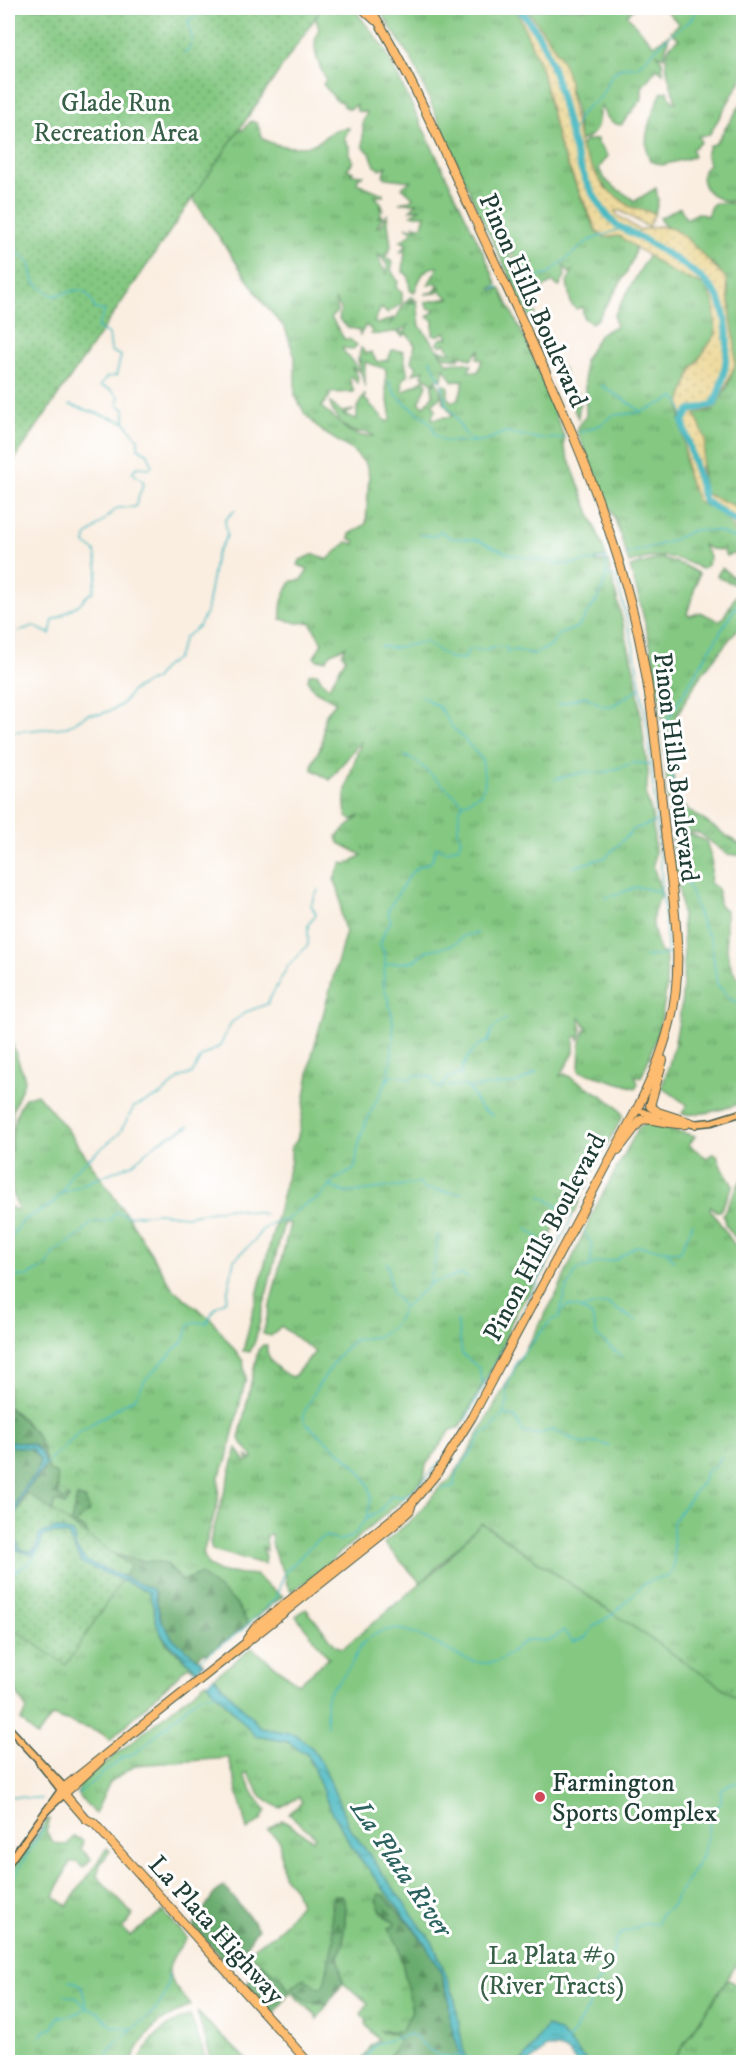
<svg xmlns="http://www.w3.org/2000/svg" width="751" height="2070" font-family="'IM FELL DW Pica',serif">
  <defs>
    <pattern id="grass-tufts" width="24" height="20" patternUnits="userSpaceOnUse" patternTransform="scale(1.5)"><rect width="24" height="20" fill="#84c882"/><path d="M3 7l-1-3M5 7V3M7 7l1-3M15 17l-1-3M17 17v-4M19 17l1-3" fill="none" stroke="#6ba46b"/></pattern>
    <pattern id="forest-firs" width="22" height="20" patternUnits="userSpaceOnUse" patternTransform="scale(1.5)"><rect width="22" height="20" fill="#6bac70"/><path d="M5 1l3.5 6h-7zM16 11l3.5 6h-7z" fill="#578d5d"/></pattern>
    <pattern id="sand-dots" width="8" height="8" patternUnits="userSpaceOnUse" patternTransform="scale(1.5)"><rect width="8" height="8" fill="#eeda9e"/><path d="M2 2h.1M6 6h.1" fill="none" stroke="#ccbc89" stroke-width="1.8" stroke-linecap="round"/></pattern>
    <pattern id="park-dots" width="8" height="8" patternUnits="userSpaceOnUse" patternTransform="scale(1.5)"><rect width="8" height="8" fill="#84c882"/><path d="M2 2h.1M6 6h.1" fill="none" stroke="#6ba46b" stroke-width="1.8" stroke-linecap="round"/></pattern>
    <pattern id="water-ripples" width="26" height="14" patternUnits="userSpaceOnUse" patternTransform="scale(1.5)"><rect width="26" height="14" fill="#4bbac2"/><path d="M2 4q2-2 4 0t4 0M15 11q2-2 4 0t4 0" fill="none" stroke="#3e989e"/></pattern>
  </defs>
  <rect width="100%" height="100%" fill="#fff"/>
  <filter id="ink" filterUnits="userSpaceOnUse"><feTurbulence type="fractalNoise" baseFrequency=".0167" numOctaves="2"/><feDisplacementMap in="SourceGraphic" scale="12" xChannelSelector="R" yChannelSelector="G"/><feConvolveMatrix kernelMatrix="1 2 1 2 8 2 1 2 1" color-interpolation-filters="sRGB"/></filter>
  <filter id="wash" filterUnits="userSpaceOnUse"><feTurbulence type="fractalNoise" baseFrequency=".008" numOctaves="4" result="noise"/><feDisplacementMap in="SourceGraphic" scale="24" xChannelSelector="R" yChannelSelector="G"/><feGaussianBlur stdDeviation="1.35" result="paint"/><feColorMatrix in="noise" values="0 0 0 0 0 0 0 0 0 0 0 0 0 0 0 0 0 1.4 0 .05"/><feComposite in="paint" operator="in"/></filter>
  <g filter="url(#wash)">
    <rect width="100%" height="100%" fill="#faeee1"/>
    <g fill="url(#grass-tufts)" stroke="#52825b" stroke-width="1.5" fill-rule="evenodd">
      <path d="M 230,8 L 353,8 L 383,46 L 485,256 L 497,285 L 491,288 L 493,291 L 500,288 L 532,354 L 564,437 L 564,447 L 603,547 L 606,557 L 596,559 L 595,562 L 608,561 L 636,678 L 648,772 L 646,796 L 652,814 L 655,851 L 653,866 L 662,894 C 647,919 653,927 660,953 L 665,953 C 671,992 659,1035 644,1071 L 641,1077 L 635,1076 L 638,1083 L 636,1088 L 579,1071 L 580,1045 L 585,1030 L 588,1030 L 581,1018 L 579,1018 C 582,1027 583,1031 579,1040 L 577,1036 L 574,1038 L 574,1053 L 560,1076 L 565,1074 C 579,1083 618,1101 623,1116 C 616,1129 586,1179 587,1188 L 584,1189 L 575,1213 L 560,1222 L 552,1231 L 551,1257 L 514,1316 L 498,1357 L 459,1428 L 451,1430 L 426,1465 L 424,1477 L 403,1499 L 306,1582 L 291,1591 C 284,1584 288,1579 284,1572 C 275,1557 273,1553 271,1534 L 266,1535 L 267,1551 L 262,1547 L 265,1556 L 264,1564 L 212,1550 L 210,1542 L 237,1448 L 246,1462 L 248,1461 L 247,1456 L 251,1460 L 253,1457 L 239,1439 L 258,1350 L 263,1345 L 267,1345 C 265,1359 279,1372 293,1377 L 315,1352 L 281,1326 L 271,1336 L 263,1334 L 290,1224 L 284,1222 L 255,1341 L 250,1352 L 243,1351 L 291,1161 L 291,1147 L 297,1140 L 300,1127 L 312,1055 L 346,931 C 336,912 346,902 334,879 L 342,863 L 347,864 L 362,855 L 339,843 L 337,836 L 360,816 L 352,820 L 347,817 C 339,793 355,765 361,741 L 330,780 L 312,769 C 312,757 320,753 322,742 C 326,720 318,722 336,702 L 315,691 L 308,681 L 309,674 L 317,673 L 323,683 L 329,687 L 346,658 L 342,654 L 346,646 L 331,653 L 326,660 L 317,660 L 314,657 L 322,643 L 310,622 L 298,623 L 281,619 C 280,603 283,594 292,581 L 302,580 L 308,569 L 298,565 L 300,560 L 315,554 L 327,560 L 347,542 L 355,544 L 355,541 L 349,538 L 350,534 L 366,524 L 369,476 L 366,464 L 352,450 L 323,432 L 305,414 L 295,395 L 295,357 L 285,328 L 264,304 L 176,173 L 234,119 L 242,131 L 251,121 L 257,123 L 263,139 C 276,147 297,149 311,145 C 329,140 325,128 349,128 L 344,139 L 349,146 L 349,153 L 353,162 L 347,169 L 353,172 L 351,174 L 363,175 L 358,178 L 357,183 L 383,194 L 383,196 L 375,196 L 382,204 L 383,210 L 380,205 L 381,214 L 378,217 L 383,216 L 377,227 L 381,226 L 387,215 L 391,246 L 388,254 L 380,256 L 378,253 C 379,260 382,268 387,274 L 387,265 L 381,257 L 384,255 L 393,263 L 391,270 L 398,282 L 396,287 L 402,292 L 402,303 L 387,313 L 381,308 L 374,322 L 378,324 L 393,318 L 391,324 C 401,315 400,304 411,297 L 415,299 L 407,304 L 417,301 L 420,326 L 448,364 C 453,361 466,362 472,365 L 468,371 L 478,372 L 482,360 L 477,358 L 480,349 L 471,359 L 462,355 L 458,359 L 458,355 L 455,359 L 447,357 L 437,349 L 451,353 L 445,343 L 442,346 L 437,343 L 442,338 L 448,338 L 445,332 L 437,336 L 433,335 L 433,320 L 427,317 L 435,310 L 428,308 L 425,302 L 449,298 L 440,291 L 440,287 L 437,293 L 424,294 L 434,292 L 439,285 L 437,283 L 428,285 L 438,267 C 422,266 419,282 414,293 L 410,290 L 408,275 L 403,272 L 405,250 L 400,252 L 407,244 L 401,241 L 413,232 L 406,227 L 418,229 L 414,225 L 422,226 L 425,215 L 411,215 L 421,208 L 410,210 L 417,203 L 399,203 L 409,201 L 413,197 L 402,187 L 411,181 L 386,178 L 383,175 L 387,166 L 380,169 L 375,166 L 370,153 L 363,147 L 363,121 L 367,112 L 357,111 L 356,105 L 350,109 L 343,106 L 342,102 L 336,100 L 323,84 L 326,80 C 318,63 310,47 319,29 L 316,19 ZM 335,300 L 341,309 L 339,319 L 347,327 L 359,330 L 360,335 L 366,325 L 372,331 L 371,334 C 381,336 386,331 398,332 L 408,325 L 405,332 L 399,333 L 402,336 L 407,334 L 415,345 L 411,361 L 417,367 L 413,374 L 424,370 L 422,376 L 433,383 L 439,377 L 442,380 L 444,368 L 453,382 L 464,380 L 459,398 L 452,402 L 448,398 L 448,386 L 442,384 L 443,401 L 453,416 L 433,419 L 432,416 L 436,409 L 432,404 L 441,397 L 440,388 L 436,381 L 432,386 L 433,395 L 425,406 L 419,403 L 427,385 L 424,379 L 405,391 L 402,391 L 403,378 L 408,376 L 403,351 L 392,350 L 388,360 L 377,362 L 371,352 L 366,354 L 361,348 L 359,358 L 361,363 L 358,360 L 365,387 L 365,362 L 386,369 L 386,389 L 391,419 L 387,422 L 365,399 L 365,393 L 357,408 L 357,419 L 343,415 L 354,410 L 342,412 L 330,403 C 331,412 345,430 355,432 C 363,433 368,431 374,436 C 344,438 342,421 321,407 L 330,396 L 328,393 L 354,392 L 349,378 L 352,376 L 357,383 L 358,376 L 351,367 L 359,371 C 356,360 346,358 342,348 L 353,349 L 357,345 L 349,339 L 344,339 L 331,317 L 337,312 Z"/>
      <path d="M 378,8 L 516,8 L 541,67 L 559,145 L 591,221 L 597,232 L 605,237 L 619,236 L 634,244 C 641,259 606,303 598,319 L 591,323 L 584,318 L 582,307 L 576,309 L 571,304 L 567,282 L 573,270 L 569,273 L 564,266 L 565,276 L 559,287 L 553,282 C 549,284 544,288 540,288 C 520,286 515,259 510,245 L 507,243 L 521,291 L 535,308 L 535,320 L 544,340 L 548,341 L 549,353 L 564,370 L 566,395 L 571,397 L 577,392 L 580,401 L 578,418 L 478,211 L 412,60 Z"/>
      <path d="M 525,8 L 635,8 L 627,15 L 653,45 L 669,35 L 664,57 L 657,54 L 662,61 L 663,73 L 657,68 L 642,87 L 642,99 L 621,125 C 610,124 605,115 601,106 C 595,121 604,133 579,141 C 577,89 557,48 525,8 Z"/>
      <path d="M 664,8 L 743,8 L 743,77 L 709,135 L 698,136 L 701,142 L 692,149 L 694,157 L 662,165 L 650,161 C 640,138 652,113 662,92 L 667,91 L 673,102 L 676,102 C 671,83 655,50 679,39 L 671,31 L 679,24 Z"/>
      <path d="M 743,101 L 743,195 C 724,214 687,183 709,164 L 706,154 L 709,146 L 716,143 Z"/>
      <path d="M 597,139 L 598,144 L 608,156 L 599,168 C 605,186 621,190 635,201 L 656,188 L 658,201 L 655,213 C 625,216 587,173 580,146 L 585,141 Z"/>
      <polygon points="715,203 743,203 743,514 733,505 703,493 702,457 695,414 699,411 712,411 727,388 735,365 728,286 718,268 701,255 685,237 666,227 660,220 660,218 680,207 686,219 698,213 707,216 711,206"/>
      <path d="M 648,256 L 672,272 L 706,286 L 714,302 L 717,328 L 716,334 L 692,369 L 681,401 L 680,422 L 685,442 L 685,461 L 687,475 L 703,505 L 711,507 L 727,518 L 743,545 L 743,555 L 738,557 L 733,553 L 726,556 L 723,550 L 710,549 L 702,544 L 710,557 L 708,565 L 702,569 C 670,553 661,554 629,563 L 616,522 L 577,432 L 578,426 L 586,416 L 584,361 L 600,334 L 616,326 L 614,316 Z"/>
      <path d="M 661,558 L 684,565 L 699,574 L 687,614 L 690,616 L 700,612 L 719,621 L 723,618 L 741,587 L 719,578 L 717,575 L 722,568 L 743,585 L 743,622 L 698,679 L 678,713 L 667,738 L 677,802 L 743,847 L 743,856 L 727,854 L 699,833 L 672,831 C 665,788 666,745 660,702 C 654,656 643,611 630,567 Z"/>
      <path d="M 690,834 L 706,841 L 712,860 L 710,883 L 718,889 L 719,905 L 726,910 C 726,932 723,968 743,982 L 744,1101 C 729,1109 698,1116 682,1114 L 687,1105 L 662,1087 C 684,1024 687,972 681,905 C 679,884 672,863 672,841 L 674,836 Z"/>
      <polygon points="8,1033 25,1079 13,1110 8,1156"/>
      <path d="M 37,1094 L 67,1129 L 132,1223 L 173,1289 L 212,1320 L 243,1361 L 246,1378 L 226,1462 L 219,1476 L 218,1502 L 203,1553 L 208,1565 L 219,1572 L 257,1575 L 266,1585 L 283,1596 L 248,1624 L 236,1603 L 196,1575 L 189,1580 L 182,1581 L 168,1565 L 160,1562 L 135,1560 L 104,1552 L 75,1524 L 88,1511 L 85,1499 L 77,1497 L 71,1522 L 67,1524 L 52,1514 L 54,1503 L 59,1501 L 64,1505 L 68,1496 L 64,1500 L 58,1495 L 57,1477 L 48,1470 L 45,1457 L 24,1420 L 8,1406 L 8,1210 L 11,1207 L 16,1210 L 18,1208 C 6,1187 8,1116 25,1098 Z"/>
      <polygon points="647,1123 695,1136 689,1145 707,1158 712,1154 717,1155 722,1169 733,1185 720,1211 716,1211 711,1206 710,1209 743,1257 743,1702 482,1523 421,1583 384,1543 415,1517 441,1486 450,1480 465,1458 557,1293 593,1212 639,1127"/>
      <polygon points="743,1176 743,1248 725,1224 723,1214"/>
      <path d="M 103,1572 C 114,1578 143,1584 149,1593 C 156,1603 154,1624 163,1638 C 173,1653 187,1658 196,1671 L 188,1666 L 110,1740 L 101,1733 L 52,1716 L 37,1737 L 21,1720 L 27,1710 L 8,1678 L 8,1627 L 13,1634 L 51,1579 Z"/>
      <path d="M 206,1682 L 256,1736 L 288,1742 L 308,1755 L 328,1804 L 353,1849 L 425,1943 L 384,1896 L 385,1918 L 395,1922 L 395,1926 L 388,1928 L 399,1946 L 412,2011 L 401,2031 L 384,2032 L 395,2034 L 400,2041 L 386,2062 L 361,2062 L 371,2046 L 379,2040 L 365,2024 L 367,2021 L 361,2014 L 368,2003 L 343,1983 L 338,1956 L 343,1945 L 346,1907 L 334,1895 L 331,1903 L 334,1939 L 324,1985 L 318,1988 L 313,1984 L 296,1993 C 304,2004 317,2000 327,2005 L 317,2019 L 315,2014 L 290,1992 L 282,1979 L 249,1954 L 254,1947 L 275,1935 L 300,1904 L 295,1890 L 283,1875 L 279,1840 L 268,1830 L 282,1820 L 313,1840 L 315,1836 L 289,1814 L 302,1802 L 299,1797 L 279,1808 L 260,1795 L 248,1773 L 244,1775 L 255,1796 L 266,1810 L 261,1820 L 247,1830 L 229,1758 L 136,1765 L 110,1782 L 95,1814 L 77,1794 L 80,1784 Z"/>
      <path d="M 48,1819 L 50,1819 L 46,1832 L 54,1843 L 67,1845 L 74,1836 L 83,1841 L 81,1849 L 91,1859 L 83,1868 L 77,1862 L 70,1862 L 54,1896 L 67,1906 L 107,1848 L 110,1851 L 100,1864 L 97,1876 L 133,1915 L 122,1929 L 130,1936 L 163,1911 L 187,1938 C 161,1969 164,1977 191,2005 L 158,2023 L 141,2043 L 131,2062 L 8,2062 L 8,2030 L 15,2019 L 8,2010 L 8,1875 Z"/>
      <polygon points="728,1979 743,1990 743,2062 672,2062"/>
      <polygon points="197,2012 204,2019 249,2062 212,2062"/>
      <path d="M 190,2015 L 207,2062 L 139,2062 C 150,2037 165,2025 190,2015 Z"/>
    </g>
    <g fill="url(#forest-firs)" stroke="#457452" stroke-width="1.5">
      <path d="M 8,1407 C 35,1432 39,1430 48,1470 L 57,1474 L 58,1495 L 63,1500 L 68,1496 L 69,1499 L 64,1505 L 59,1501 L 54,1503 L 52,1514 L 67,1524 L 71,1522 L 77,1497 L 85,1499 L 89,1511 L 75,1524 L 85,1529 L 92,1544 L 104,1552 L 135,1560 L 160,1562 L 168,1565 L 182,1581 L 200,1574 L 236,1603 L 248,1624 L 207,1654 L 203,1653 L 198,1658 C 171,1649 158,1619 156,1593 L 119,1575 L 17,1513 L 26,1490 L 44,1470 L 36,1446 C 27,1440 17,1446 8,1441 Z"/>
      <polygon points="8,1444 29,1447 40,1460 36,1474 25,1487 15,1510 51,1579 12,1635 8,1627"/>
      <polygon points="224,1886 258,1928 231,1968 193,1926 214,1894"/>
      <path d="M 379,1894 L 384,1895 L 425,1943 L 440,1969 L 464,2062 L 386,2062 L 400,2040 L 395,2034 L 379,2031 L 401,2031 L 412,2011 L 399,1947 L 388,1928 L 394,1926 L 395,1922 C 384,1917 380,1911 376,1900 Z"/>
      <polygon points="334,1895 343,1896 346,1907 343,1945 338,1956 343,1983 327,2005 322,2001 308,2002 291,1988 304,1978 318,1988 324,1985 334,1939 331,1922"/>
      <polygon points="261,1963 282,1979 290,1992 273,2016 246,1985"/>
    </g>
    <path fill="url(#sand-dots)" stroke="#868c69" stroke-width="1.5" d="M 516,8 L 525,8 C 540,26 573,67 569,91 L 581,150 L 605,188 L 631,207 L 655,213 L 648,227 L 621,211 L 615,211 L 617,215 L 639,230 L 660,226 L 673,229 L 685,237 L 726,278 L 735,346 L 735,365 L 716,408 L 695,414 L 706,440 L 701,468 L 703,493 L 733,505 L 743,514 L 743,545 L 727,518 L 711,507 L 697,501 L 687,475 L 680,403 L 692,369 L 716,334 L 714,302 L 706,286 L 672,272 L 619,236 L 605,237 L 597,232 L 559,145 L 541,67 Z"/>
    <g fill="url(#park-dots)" stroke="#52825b" stroke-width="1.5">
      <polygon points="8,8 322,8 8,469"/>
      <polygon points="28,1494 131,1566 66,1665 8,1625 8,1525"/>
    </g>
    <polygon fill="#84c882" stroke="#52825b" stroke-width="1.5" points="481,1523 743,1702 743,1955 672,2062 587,2062 567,2040 547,2026 522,2062 469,2062 463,2049 454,1995 433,1943 349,1827 324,1767 312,1748 295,1734 261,1728 214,1677 252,1648 298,1684 329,1658 296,1616 306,1609 336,1646 343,1648 440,1567"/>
    <g fill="url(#water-ripples)" stroke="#357c7b" stroke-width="1.5">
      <path d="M 8,1441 L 32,1444 C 57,1465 37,1474 26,1490 C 15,1505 11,1533 20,1549 L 31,1552 L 37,1546 L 39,1534 L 56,1528 L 73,1533 L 76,1548 L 86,1561 L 154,1590 L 160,1618 L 172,1638 L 204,1664 L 196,1671 C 186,1656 168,1647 160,1632 C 153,1620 156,1602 147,1591 L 81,1563 L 68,1535 L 54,1533 L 43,1536 L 40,1547 L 32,1555 L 17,1550 C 6,1532 13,1504 25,1487 C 32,1477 39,1474 40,1460 L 32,1449 L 11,1446 Z"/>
      <polygon points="214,1677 261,1728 295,1734 312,1748 324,1767 349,1827 433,1943 454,1995 463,2049 469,2062 464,2062 461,2057 450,2021 449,1998 440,1969 425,1943 353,1849 328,1804 308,1755 288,1742 256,1736 207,1683"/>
      <path d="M 547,2026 L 560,2032 L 587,2062 L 576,2062 C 567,2050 562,2047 546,2048 L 530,2062 L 522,2062 Z"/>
    </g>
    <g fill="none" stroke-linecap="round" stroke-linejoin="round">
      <g stroke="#4bbac2" stroke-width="1.5">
        <path d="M 184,53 C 197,45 191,33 188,21 L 196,15 L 197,8"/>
        <polyline points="570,140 579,116 588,106 600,98 613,73 623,67 637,67 668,37 689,22 699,8"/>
        <path d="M 8,220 L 15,228 C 8,253 15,248 30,263 L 34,282 L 53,296 C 76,292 84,280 95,309 L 105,311 L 97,328 L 109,334 L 111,351 L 121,356 L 116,376 L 107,377 L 100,386 L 110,389 L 119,397 L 117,404 L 125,410 L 125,422 L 138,439 L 138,448 L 148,454 L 152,465 L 150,468 L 137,467 L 132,472 L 144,482 L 135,507 L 117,508 L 86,537 L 85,544 L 95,551 L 98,571 L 93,592 C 85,595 84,601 78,605 C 68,610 63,616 53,620 L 50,634 L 33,626 L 19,631"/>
        <polyline points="515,279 547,275 588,241 622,228"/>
        <polyline points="493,289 499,287"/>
        <path d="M 430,359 L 442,384 L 446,405 C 459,414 459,435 475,441"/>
        <path d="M 389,381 C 398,409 432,412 435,435 L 444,441 L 472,442 L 487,440 L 505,432 L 541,439 L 564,438"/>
        <polyline points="601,385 641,411"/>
        <polyline points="70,405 125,422"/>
        <path d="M 579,433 L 602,424 L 613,415 C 643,414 649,409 675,397 L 681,405 L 683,417"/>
        <polyline points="420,535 435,536 440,531 451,538 477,540 510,554 564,565 608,558"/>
        <polyline points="627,554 668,542 694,530 717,531 744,542"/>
        <polyline points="606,575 614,576 617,580 633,644 648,731 661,870 662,885 659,891 663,897 668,955 644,957"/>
        <polyline points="8,646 14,636"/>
        <polyline points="380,646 393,648 426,642 449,658 464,659 469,649 485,650 492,647 507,647 507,652 515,650 534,654 551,646 558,635 578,627 599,597 606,578 606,559"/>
        <polyline points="557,705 585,696 603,706 612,706 640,688"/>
        <polyline points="8,732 67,727 88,714 101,714 114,709 121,705 133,690 155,679 164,667 177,658 184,638 199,626 206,613 216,555 227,536 225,520 235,510"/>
        <polyline points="405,756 416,761 462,802"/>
        <polyline points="555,779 585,772 606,772 633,763 650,764"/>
        <polyline points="681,830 663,727 744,593"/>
        <polyline points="682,837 686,878 702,924 711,940 717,984 730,999 744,1006"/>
        <polyline points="573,867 606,857 634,829 656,822"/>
        <polyline points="605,898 637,887 658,891"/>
        <path d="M 387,965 C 397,960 406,965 415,960 C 419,958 421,953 426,951 C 437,947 456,948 463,936 L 478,933"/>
        <path d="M 387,1081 C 396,1069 399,1077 411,1079 L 414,1075 L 432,1077 L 435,1085 L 440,1089 L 448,1078 L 461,1075 C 463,1062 474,1043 488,1042 L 492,1029 L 506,1019"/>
        <polyline points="446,1086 467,1086 481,1109 492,1115"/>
        <polyline points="469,1088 518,1083 537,1072"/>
        <path d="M 329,1186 L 346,1193 L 419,1183 L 425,1189 C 438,1189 449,1194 462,1193"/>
        <polyline points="62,1193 132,1164 158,1142 189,1126"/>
        <polyline points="526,1228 540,1239 550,1260"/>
        <polyline points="8,1240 24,1220 52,1204 62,1193 71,1173 119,1134 134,1107 161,1095 181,1077 192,1074 201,1057 220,1046 231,1023 246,1012 267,1004 288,966 308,945 308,925 316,914 311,905 318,890"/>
        <polyline points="666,1252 674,1260"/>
        <polyline points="387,1262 392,1293 404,1307"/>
        <polyline points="590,1267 596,1263 616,1260 636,1246 680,1252 693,1223"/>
        <polyline points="8,1277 27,1276 47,1266 53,1253 80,1235 91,1223 110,1220 116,1212 128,1216 158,1213 186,1216 230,1208 265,1214"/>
        <polyline points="429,1284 461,1274 468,1277"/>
        <polyline points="581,1309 592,1316 597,1336 621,1356"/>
        <polyline points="563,1310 568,1305 581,1309 606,1303 636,1321"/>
        <polyline points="457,1320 462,1354 479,1368 482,1383"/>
        <polyline points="503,1414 515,1417 524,1433 538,1434 553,1430 583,1444 596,1442 609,1446"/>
        <polyline points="465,1421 572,1218 570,1214 541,1196"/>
        <path d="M 44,1466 L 80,1431 L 136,1397 L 145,1380 L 185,1339 L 189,1325 L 193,1322 L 206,1323 L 216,1307 L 226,1300 L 234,1260 L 254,1241 L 261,1231 L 272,1223 L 286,1220 L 302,1206 L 319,1198 L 336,1179 L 353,1170 L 356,1165 C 357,1133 372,1111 385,1084 C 392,1068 395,1032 392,1015 C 390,1005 386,994 384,985 C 382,971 390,958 380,945 L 385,930 L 391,921 L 388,913 L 389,908 C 397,897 405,879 414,870 C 426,859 430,873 436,847 L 447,851 L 458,847 L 461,839 L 458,832 L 459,810 L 464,803 L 481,793 L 485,784 L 482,759 L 451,725 L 439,707 L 421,696"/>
        <path d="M 442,1489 L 454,1486 C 453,1466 477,1453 481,1434 L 489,1431 L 503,1414 L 508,1401 L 506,1389 L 517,1361 L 551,1320 L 559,1318 L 565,1292 L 577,1270 L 590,1267 L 592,1245 L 584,1231"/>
        <polyline points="402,1497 416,1489 441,1461"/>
        <path d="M 366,1519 C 368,1512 371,1504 371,1496 C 370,1467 322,1441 304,1421 L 304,1413 L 316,1389 L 342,1351 L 354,1340 L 380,1336 L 394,1326 L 404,1307 L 429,1285 L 435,1262 L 438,1235"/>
        <polyline points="8,1536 15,1540"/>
        <polyline points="8,1575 31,1562 38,1550"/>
        <polyline points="200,1660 241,1631 269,1605 276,1597 285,1572 316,1541 326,1536 338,1541 353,1536 366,1519 379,1512 392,1495 405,1498"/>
        <path d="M 327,1726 C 323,1677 332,1698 352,1663 C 356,1657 358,1648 363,1643 C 407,1600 451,1672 495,1662 C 507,1659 515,1646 526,1641 C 534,1637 545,1644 553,1639 C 557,1637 559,1633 563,1630 L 573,1642 L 586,1637 L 594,1626 L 613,1614 L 644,1584 L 654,1579 L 668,1577 L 674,1565 L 673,1521 L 702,1482 L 706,1472 L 715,1466 L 721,1457"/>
        <polyline points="78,1794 123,1757 135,1753 145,1745 199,1696 215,1693"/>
        <polyline points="8,1796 42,1799"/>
        <polyline points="8,1886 44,1827"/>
        <polyline points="69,1980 81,1985 87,2008 98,2012 112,2026 132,2029"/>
        <polyline points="41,2037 46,2030 53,2028 58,2017 70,2016 87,2008 77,1998 64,1995"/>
        <polyline points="568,2041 589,2007 591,1989 610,1968 615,1941 619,1935 646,1923 657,1924 661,1914 670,1908 703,1854 712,1813 721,1803 721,1790 726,1786 742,1781 744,1775"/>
        <path d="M 103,2062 C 118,2026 172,2018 168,1973"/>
        <path d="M 363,2062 L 376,2044 L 410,2034 C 429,2046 433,2061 457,2055 L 462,2057"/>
      </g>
      <path stroke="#4bbac2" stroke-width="7" d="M 519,8 C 529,21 540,35 546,50 C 570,108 567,169 611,220 C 617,227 626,230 634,234 C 659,249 708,275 720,301 C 733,332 727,375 714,404 L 689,411 L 683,422 L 704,500 L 734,520 L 744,534"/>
    </g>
  </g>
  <g filter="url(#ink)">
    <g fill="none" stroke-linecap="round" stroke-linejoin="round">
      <defs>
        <g id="major">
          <polyline points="636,1109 658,1118"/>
          <polyline points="692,1124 712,1122 744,1112"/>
          <polyline points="8,1727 64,1787"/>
          <polyline points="46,1811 64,1794"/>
          <polyline points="8,1864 61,1790 39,1762"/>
        </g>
        <g id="highway">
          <polyline points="362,8 375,20"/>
          <polyline points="663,1060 650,1106 658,1112 695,1124"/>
          <path d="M 618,1150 L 641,1120 C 653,1117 670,1126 686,1124"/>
          <polyline points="247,1639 255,1628 412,1503"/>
          <polyline points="64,1794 100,1761"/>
          <polyline points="93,1822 308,2062"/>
          <path d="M 95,1824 L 86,1819 L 61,1790 L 394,1525 L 410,1510 L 412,1503 L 437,1473 L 472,1417 L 639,1105 C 652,1078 663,1051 670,1023 C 686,961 672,893 665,831 C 657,758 651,683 633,612 C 599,476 535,348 476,222 C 443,150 412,75 370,8"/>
        </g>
      </defs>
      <use href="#major" stroke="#40584e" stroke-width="9"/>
      <use href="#highway" stroke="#40584e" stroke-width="10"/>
      <use href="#major" stroke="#fdbc6f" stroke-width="6"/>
      <use href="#highway" stroke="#fdbc6f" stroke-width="8"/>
    </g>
  </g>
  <circle fill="#d1495b" stroke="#fff" stroke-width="2" cx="540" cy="1797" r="6"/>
  <g text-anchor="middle" stroke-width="6" stroke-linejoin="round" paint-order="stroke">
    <g font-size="26" fill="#386048" stroke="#fff">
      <text x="116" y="111">Glade Run<tspan x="116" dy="30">Recreation Area</tspan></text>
      <text x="552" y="1964">La Plata #9<tspan x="552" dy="30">(River Tracts)</tspan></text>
    </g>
    <g font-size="26" fill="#1f3d34" stroke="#fff">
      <text transform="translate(534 300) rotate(66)" y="9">Pinon Hills Boulevard</text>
      <text transform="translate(677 767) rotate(83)" y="9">Pinon Hills Boulevard</text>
      <text transform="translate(544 1237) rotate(-62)" y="9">Pinon Hills Boulevard</text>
      <text transform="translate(217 1929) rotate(48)" y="9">La Plata Highway</text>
    </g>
    <g font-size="26" fill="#1f3d34" stroke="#fff" text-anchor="start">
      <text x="552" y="1791">Farmington<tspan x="552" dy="30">Sports Complex</tspan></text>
    </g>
    <g font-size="27" font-style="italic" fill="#2c625f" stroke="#fff">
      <text transform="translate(402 1868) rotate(56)" y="9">La Plata River</text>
    </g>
  </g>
  <rect width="751" height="2070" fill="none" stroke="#fff" stroke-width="30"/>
</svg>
